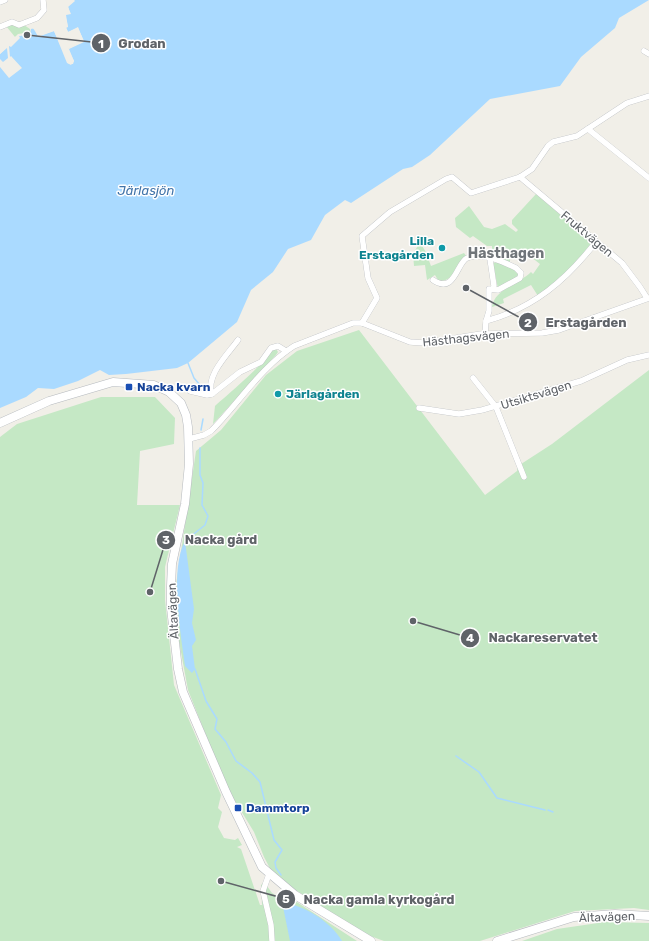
<svg xmlns="http://www.w3.org/2000/svg" width="649" height="941" font-family="Rubik,sans-serif">
  <rect width="100%" height="100%" fill="#f1efe8"/>
  <g fill="#c5e8c5">
    <polygon points="8,25 24,25 30,29 31,36 27,38 24,33 15,37 6,26"/>
    <path d="M 536,194 L 586,236 L 591,245 L 562,277 L 538,296 L 531,285 L 503,299 L 504,303 L 492,307 C 494,289 519,284 531,272 L 533,274 L 540,264 L 522,250 L 518,257 L 510,257 L 510,262 L 492,257 L 492,246 L 487,246 L 473,236 L 470,238 L 456,227 L 455,218 L 469,206 L 484,227 L 492,229 L 505,224 L 516,232 L 518,230 L 512,224 L 512,220 Z"/>
    <path d="M 420,242 L 428,256 L 433,253 L 434,254 L 428,258 L 431,266 L 464,253 L 466,256 C 460,266 451,284 438,280 L 435,275 L 427,280 L 425,265 L 414,266 L 413,254 Z"/>
    <polygon points="497,262 516,270 519,276 498,289 493,263"/>
    <polygon points="359,330 485,495 517,471 518,466 552,444 649,370 649,910 634,908 575,911 480,941 384,941 362,933 274,876 264,857 254,832 227,788 188,690 178,636 176,585 196,451 221,430 266,375 297,351"/>
    <path d="M 276,349 L 278,352 L 276,355 L 213,424 L 215,406 C 225,397 269,360 271,350 Z"/>
    <polygon points="101,397 155,397 175,418 174,444 140,451 137,505 180,505 165,567 165,600 174,685 221,795 218,808 222,812 218,827 224,838 235,840 238,838 242,845 237,847 241,849 260,905 262,905 261,885 264,882 272,893 282,899 289,897 357,941 0,941 0,437 17,424"/>
    <polygon points="605,922 649,923 649,941 522,941 557,929"/>
  </g>
  <g fill="#aadaff">
    <polygon points="75,0 649,0 619,18 615,28 581,57 560,86 490,99 430,155 412,167 403,169 351,203 345,200 325,215 311,240 288,249 273,272 251,290 237,322 188,363 177,368 126,374 109,375 100,370 78,381 54,389 38,388 26,397 0,408 0,54 19,36 24,35 27,38 30,37 31,29 33,28 38,36 54,31 69,64 73,64 74,61 68,49 84,41 78,28 68,32 66,27 68,27 65,14 70,14 68,6"/>
    <path d="M 185,541 L 194,609 L 192,623 L 196,640 L 192,646 L 195,669 L 192,673 L 185,666 L 184,659 C 180,627 170,569 185,541 Z"/>
    <path d="M 282,902 C 305,906 330,921 342,941 L 290,941 Z"/>
  </g>
  <g fill="#f1efe8">
    <polygon points="73,0 75,1 68,7 71,14 66,15 68,27 66,28 68,32 78,27 84,42 69,49 74,61 71,65 67,63 54,31 38,37 35,29 29,28 33,26 36,28 39,34 51,29 55,30 69,62 71,62 67,49 82,41 77,30 67,34 64,28 65,25 64,14 68,12 66,6"/>
    <polygon points="24,33 24,35 19,36 20,38 11,47 9,46 10,57 11,56 22,68 9,78 0,67 0,59 3,62 8,58 7,48 0,54 0,52 18,34"/>
  </g>
  <g fill="none" stroke-linecap="round" stroke-linejoin="round">
    <g stroke="#aadaff" stroke-width="1.5">
      <polyline points="188,363 194,378 206,392"/>
      <polyline points="201,430 203,419"/>
      <polyline points="185,541 205,525 208,516 202,505 203,483 200,475 200,448"/>
      <polyline points="195,669 206,701 217,719 215,729 226,742 236,761 252,773 260,782 274,840 282,850 275,862 276,868 281,875"/>
      <polyline points="456,756 479,772 497,798 545,810"/>
      <polyline points="548,810 553,812"/>
      <polyline points="280,894 287,902"/>
    </g>
    <defs>
      <g id="minor">
        <polyline points="0,2 5,0"/>
        <polyline points="0,27 12,22 19,25 37,18 44,10 43,0"/>
        <polyline points="644,51 649,54"/>
        <polyline points="588,129 649,178"/>
        <polyline points="520,177 622,263 640,287 647,298"/>
        <polyline points="490,259 494,286 493,289"/>
        <path d="M 433,280 C 455,295 457,262 467,258 C 481,252 504,262 516,268 L 521,273 L 520,278 L 498,290 L 489,289 L 489,311 L 486,321"/>
        <polyline points="362,323 377,298 368,278 362,236 390,212 446,179 452,177 471,193 520,177 532,169 548,146 553,142 577,136 627,103 649,96"/>
        <path d="M 485,334 L 486,321 C 534,308 566,280 596,242"/>
        <polyline points="473,378 496,407 524,477"/>
        <polyline points="190,391 207,395 212,394 240,372 261,362 271,348 278,346 286,351"/>
        <path d="M 212,394 C 205,376 228,354 238,340"/>
        <polyline points="419,408 459,414 482,410 581,381 627,360 649,355"/>
        <path d="M 189,439 L 204,435 L 211,431 C 238,404 261,367 294,346 L 353,323 L 362,323 L 410,342 L 424,343 L 481,334 L 542,333 L 559,330 L 649,298"/>
        <polyline points="269,874 263,891 271,925 272,941"/>
      </g>
      <g id="secondary">
        <polyline points="0,423 49,401 113,382 154,385 169,392 181,403 186,415 188,427 189,464 185,504 172,564 171,586 171,608 178,669 183,692 226,792 262,867 295,895 371,941"/>
        <polyline points="497,941 574,917 615,914 649,916"/>
      </g>
    </defs>
    <use href="#minor" stroke="#b5b8bc" stroke-width="6"/>
    <use href="#secondary" stroke="#b6babf" stroke-width="9"/>
    <use href="#minor" stroke="#fff" stroke-width="5.5"/>
    <use href="#secondary" stroke="#fff" stroke-width="8"/>
  </g>
  <g fill="#0f9aa8" stroke="#fff" stroke-width="1.5">
    <circle cx="442" cy="248" r="4"/>
    <circle cx="278" cy="394" r="4"/>
  </g>
  <g fill="#1a4fb4" stroke="#fff" stroke-width="1.5">
    <rect x="125" y="383" width="8" height="8" rx="2"/>
    <rect x="234" y="804" width="8" height="8" rx="2"/>
  </g>
  <g text-anchor="middle" stroke-width="3" stroke-linejoin="round" paint-order="stroke">
    <g font-size="12" fill="#5f6368" stroke="#fff">
      <text transform="translate(587 234) rotate(40)" y="4">Fruktvägen</text>
      <text transform="translate(466 338) rotate(-6)" y="4">Hästhagsvägen</text>
      <text transform="translate(536 395) rotate(-17)" y="4">Utsiktsvägen</text>
      <text transform="translate(173 611) rotate(-93)" y="4">Ältavägen</text>
      <text transform="translate(607 917) rotate(-2)" y="4">Ältavägen</text>
    </g>
    <g font-size="12" font-weight="bold" fill="#0d838f" stroke="#fff" text-anchor="end">
      <text x="434" y="245">Lilla<tspan x="434" dy="14">Erstagården</tspan></text>
      <text x="286" y="398" text-anchor="start">Järlagården</text>
    </g>
    <g font-size="12" font-weight="bold" fill="#164399" stroke="#fff" text-anchor="start">
      <text x="137" y="391">Nacka kvarn</text>
      <text x="246" y="812">Dammtorp</text>
    </g>
    <g font-size="13" font-style="italic" fill="#4174aa" stroke="#fff">
      <text x="146" y="195">Järlasjön</text>
    </g>
    <g font-size="14" font-weight="bold" fill="#70757a" stroke="#fff">
      <text x="506" y="258">Hästhagen</text>
    </g>
  </g>
  <path fill="none" stroke="#5f6368" stroke-width="1.5" d="M27 35L101 43M466 288L528 322M150 592L166 540M413 621L470 638M221 881L286 899"/>
  <g fill="#5f6368" stroke="#fff" stroke-width="1.5">
    <circle cx="27" cy="35" r="4"/>
    <circle cx="466" cy="288" r="4"/>
    <circle cx="150" cy="592" r="4"/>
    <circle cx="413" cy="621" r="4"/>
    <circle cx="221" cy="881" r="4"/>
    <circle cx="101" cy="43" r="10"/>
    <circle cx="528" cy="322" r="10"/>
    <circle cx="166" cy="540" r="10"/>
    <circle cx="470" cy="638" r="10"/>
    <circle cx="286" cy="899" r="10"/>
  </g>
  <g font-size="12" text-anchor="middle" font-weight="bold" fill="#fff">
    <text x="101" y="48">1</text>
    <text x="528" y="327">2</text>
    <text x="166" y="544">3</text>
    <text x="470" y="642">4</text>
    <text x="286" y="903">5</text>
  </g>
  <g font-size="13" text-anchor="middle" font-weight="bold" fill="#5f6368" stroke="#fff" stroke-width="3" stroke-linejoin="round" paint-order="stroke">
    <text x="142" y="48">Grodan</text>
    <text x="586" y="327">Erstagården</text>
    <text x="221" y="544">Nacka gård</text>
    <text x="543" y="642">Nackareservatet</text>
    <text x="379" y="904">Nacka gamla kyrkogård</text>
  </g>
</svg>
